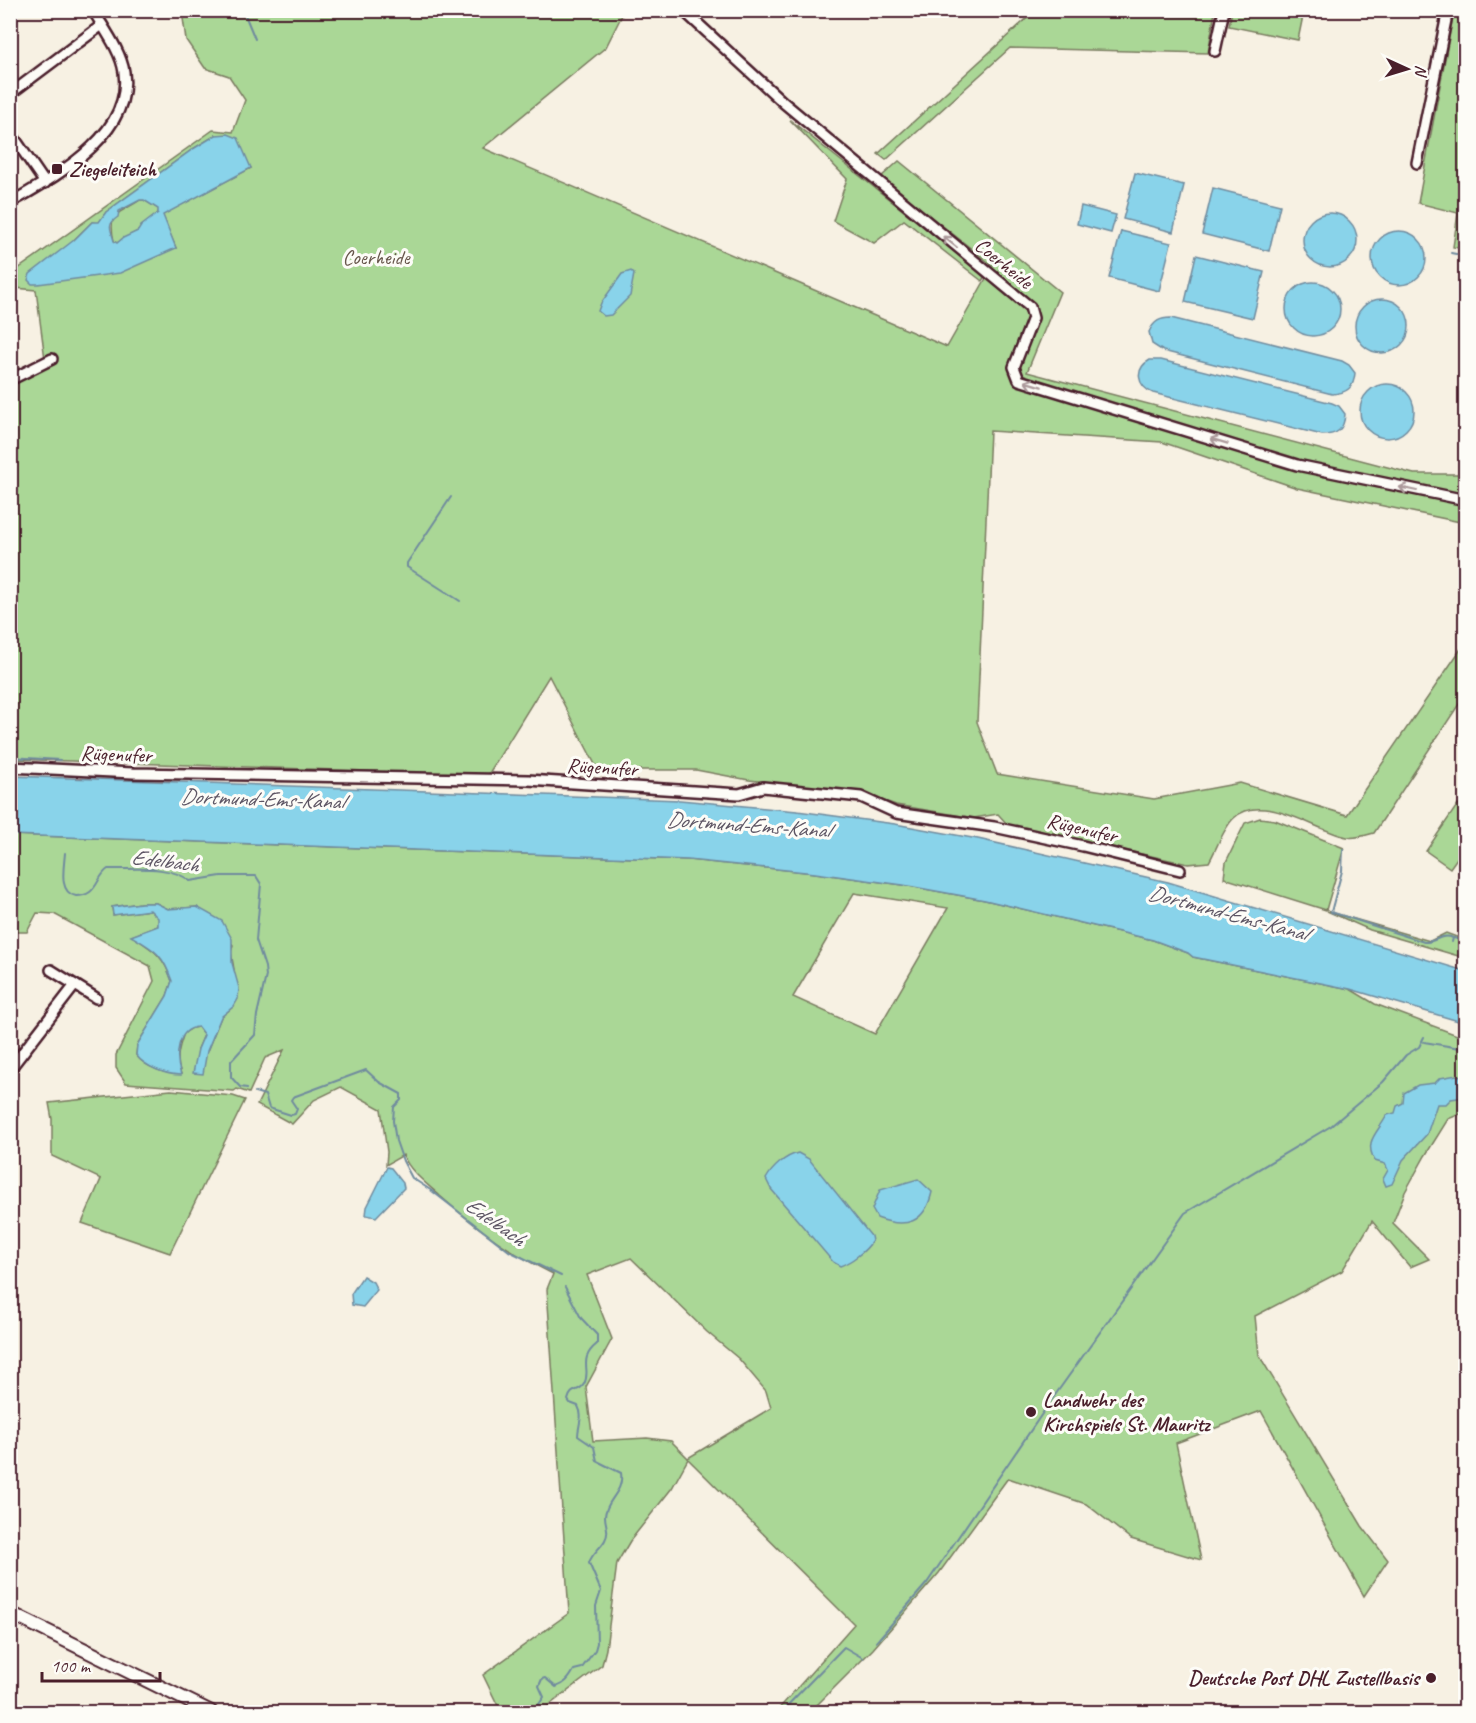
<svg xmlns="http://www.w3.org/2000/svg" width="1476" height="1723" font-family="Caveat,sans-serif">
  <rect width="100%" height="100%" fill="#f7f1e3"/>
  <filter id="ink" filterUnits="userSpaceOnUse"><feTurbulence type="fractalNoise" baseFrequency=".0167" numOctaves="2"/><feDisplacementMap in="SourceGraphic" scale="12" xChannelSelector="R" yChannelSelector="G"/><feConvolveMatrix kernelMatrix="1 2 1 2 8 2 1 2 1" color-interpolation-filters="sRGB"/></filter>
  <g filter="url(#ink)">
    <g fill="#aad796" stroke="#7a7b60" stroke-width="1.5" fill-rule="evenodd">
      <path d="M 445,10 L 445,15 L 454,19 L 463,11 L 624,11 L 606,47 L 483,148 L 947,347 L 993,266 L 881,177 L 899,161 L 1060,292 L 1027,372 L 1414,474 L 1465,474 L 1465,523 L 1297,488 L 1162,442 L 990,431 L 977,722 L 997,774 L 1154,799 L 1240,783 L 1347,815 L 1465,643 L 1465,695 L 1374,833 C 1366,835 1355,839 1347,837 C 1315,831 1263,791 1234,818 C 1224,827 1216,850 1209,862 L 1188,864 L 1008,825 L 998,814 L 974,818 L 896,805 L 861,793 L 749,780 L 696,770 L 598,770 L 549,676 L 488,775 L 11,759 L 11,385 L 46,367 L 36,290 L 15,288 L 11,280 L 11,274 L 213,130 L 233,132 L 245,100 L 229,76 L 205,68 L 186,40 L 182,11 ZM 216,135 L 251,168 L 162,215 L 176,248 L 74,240 L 92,222 L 99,223 L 106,212 L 193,149 Z"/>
      <polygon points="1035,11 1215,11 1208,53 1010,48 886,160 878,154"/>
      <polygon points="1232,11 1232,10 1304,11 1298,40 1229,26"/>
      <polygon points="1454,11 1465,11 1465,249 1453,247 1458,213 1418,203"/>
      <polygon points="790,120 985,276 982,281 904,220 874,243 833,221 847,179"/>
      <path d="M 140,200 L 144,200 L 159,209 L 158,213 L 138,231 L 117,243 L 114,241 C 107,210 119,215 140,200 Z"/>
      <polygon points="1458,804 1465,810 1465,847 1450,868 1426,851"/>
      <polygon points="1260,818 1275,820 1344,848 1326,910 1224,878 1226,862 1245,823"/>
      <path d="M 11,835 L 688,860 L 815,873 L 903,885 L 985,900 L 1153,940 L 1188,953 L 1193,957 L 1350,989 L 1375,1004 L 1465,1038 L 1465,1112 L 1448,1119 L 1425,1156 L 1405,1192 L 1393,1223 L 1429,1259 L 1410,1267 L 1372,1221 L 1342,1271 L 1255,1316 L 1259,1355 L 1362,1526 L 1388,1560 L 1364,1596 L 1261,1411 L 1176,1443 L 1201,1560 L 1131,1539 L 1086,1504 L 1008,1478 L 939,1573 L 873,1649 L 810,1712 L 776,1712 L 854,1624 L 688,1459 L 672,1488 L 630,1541 L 617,1563 L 606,1649 L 602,1665 L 540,1712 L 501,1712 L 483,1675 L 569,1613 L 547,1289 L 553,1274 C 511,1254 475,1227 440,1196 C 426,1183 410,1172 403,1155 L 386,1165 L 387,1152 L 381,1109 L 341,1087 L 314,1100 L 292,1124 L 257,1105 L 284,1050 L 265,1058 L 249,1093 L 237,1089 L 234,1091 L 126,1083 L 116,1068 L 116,1055 L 154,981 L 150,966 L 54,914 L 37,913 L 27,932 L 11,932 ZM 854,893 L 948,908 L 875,1034 L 793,997 ZM 141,903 L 156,903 L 168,909 L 197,907 L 233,945 L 231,952 L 235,975 L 234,1006 L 221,1017 L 207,1051 L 198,1049 L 204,1035 L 198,1027 L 192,1028 L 184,1033 C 179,1047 175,1059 181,1074 C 166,1075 145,1067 136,1055 L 137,1045 L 167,996 L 172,981 C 163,955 155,951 132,936 L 158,926 L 159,918 L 150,910 L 113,915 L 112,907 ZM 631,1258 L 707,1332 L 739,1359 L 766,1391 L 771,1408 L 688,1458 L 671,1441 L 647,1438 L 593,1441 L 586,1387 L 612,1339 L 587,1275 Z"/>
      <polygon points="1327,911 1430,941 1446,933 1465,940 1465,958 1370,930"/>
      <polygon points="171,1090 233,1096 245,1100 170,1253 82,1223 101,1179 52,1156 52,1119 49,1103"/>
    </g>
    <g fill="#89d3ea" stroke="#708b9e" stroke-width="1.5" fill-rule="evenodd">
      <path d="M 228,134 L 238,138 L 251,168 L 163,215 L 176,248 L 120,273 L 38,284 L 32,284 L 28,280 L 30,274 L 74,240 L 92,222 L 99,222 L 106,212 L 193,149 L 216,135 ZM 140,200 L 144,200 L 158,209 L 158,213 L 141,226 L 138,231 L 123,238 L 117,243 L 114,241 C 111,229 106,225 118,217 L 119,211 Z"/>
      <polygon points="1135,173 1184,185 1173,232 1123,219"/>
      <polygon points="1213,188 1280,205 1269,251 1202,234"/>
      <polygon points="1081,206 1116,215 1111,233 1077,224"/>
      <circle cx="1330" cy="240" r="27"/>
      <circle cx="1399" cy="258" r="27"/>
      <polygon points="1121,231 1171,243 1159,291 1109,278"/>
      <polygon points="1196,255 1264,272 1253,318 1185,302"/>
      <polygon points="631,271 634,274 630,296 611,315 604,316 598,311 601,303 622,274"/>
      <circle cx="1313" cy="309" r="27"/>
      <circle cx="1382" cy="326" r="27"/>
      <path d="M 1171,318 L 1342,361 L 1349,365 L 1355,373 C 1354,388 1347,393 1332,394 L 1163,351 L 1152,344 L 1149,332 C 1154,321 1160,318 1171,318 Z"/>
      <path d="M 1150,360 L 1161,360 L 1332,403 L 1339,406 L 1345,414 C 1344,430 1337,435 1322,435 L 1153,393 C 1137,386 1134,369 1150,360 Z"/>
      <circle cx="1387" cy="411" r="27"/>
      <polygon points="11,776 680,800 797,811 895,824 978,839 1168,882 1465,971 1465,1023 1350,989 1193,957 1188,953 1153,940 985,900 903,885 815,873 688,860 11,835"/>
      <path d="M 141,903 L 156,903 L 168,909 L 197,907 L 222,921 L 232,939 L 232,963 L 239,988 L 238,999 L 234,1006 L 221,1017 L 207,1051 L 203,1074 L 193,1073 L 198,1049 L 204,1035 L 198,1027 C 176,1029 175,1058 181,1075 C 166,1075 145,1067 136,1055 L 137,1045 L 167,996 L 172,981 C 163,954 155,950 131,936 L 158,926 L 158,918 L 150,910 L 113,915 L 112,907 Z"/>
      <path d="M 1457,1075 L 1465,1079 L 1465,1097 L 1451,1099 L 1446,1104 L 1437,1104 L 1427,1134 L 1403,1160 L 1392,1184 L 1386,1186 L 1383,1179 L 1388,1170 L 1385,1164 L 1375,1161 C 1363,1141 1378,1133 1387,1115 L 1395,1113 L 1397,1106 L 1403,1103 L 1404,1093 L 1418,1085 L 1435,1083 L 1440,1078 Z"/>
      <path d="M 798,1153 L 809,1159 L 871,1236 L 872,1241 C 866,1251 851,1262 840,1266 L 833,1262 L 771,1189 L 766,1179 C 772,1168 785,1156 798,1153 Z"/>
      <polygon points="387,1167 391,1168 403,1183 404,1188 376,1217 366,1215 367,1207"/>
      <path d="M 918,1179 L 932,1192 C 925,1223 906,1229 877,1218 L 872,1209 L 880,1190 Z"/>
      <polygon points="363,1276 373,1282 377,1290 363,1307 352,1305 351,1294"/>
    </g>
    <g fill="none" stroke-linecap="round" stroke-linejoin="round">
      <g stroke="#708b9e" stroke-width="2">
        <polyline points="243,10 255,39"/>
        <polyline points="1451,253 1466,256"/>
        <polyline points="451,497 407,563 407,567 460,601"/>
        <polyline points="10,757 60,760"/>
        <path d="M 1343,850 L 1342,871 L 1331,912 L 1424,942 C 1435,943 1441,933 1453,938 L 1452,942"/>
        <path d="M 65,853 C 64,867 58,893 76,896 C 81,896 86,895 90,892 C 98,886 99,875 108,869 C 133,870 169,864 190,881 L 221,876 L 256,876 L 261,884 L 256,940 L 265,967 L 266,976 L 257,1015 L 255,1035 L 231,1061 L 231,1077 L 240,1087 L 247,1088"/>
        <polyline points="1454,938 1466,942"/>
        <polyline points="1424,1042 1466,1049"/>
        <polyline points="255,1092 265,1095 269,1108 291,1115 295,1114 297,1109 291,1100 293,1097 366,1070 379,1082 401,1094 401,1100 394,1107 393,1121 396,1141 403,1161 412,1178 432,1191 509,1251 561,1276"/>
        <polyline points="876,1642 927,1583 1048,1405 1185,1213 1331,1126 1383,1082 1406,1055 1419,1047 1424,1037"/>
        <path d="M 526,1712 L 537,1707 L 544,1697 L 539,1686 L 542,1679 L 545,1678 L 556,1687 C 565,1684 569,1679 574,1670 L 582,1668 L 595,1650 L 597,1643 L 596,1606 L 601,1591 L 589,1563 C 592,1553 601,1548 605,1540 C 610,1531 605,1525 605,1516 C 606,1499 624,1493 621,1473 L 597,1461 L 594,1447 L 578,1436 C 578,1425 584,1417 578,1406 L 570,1403 L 568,1400 C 571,1387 579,1393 584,1384 C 592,1370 577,1360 597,1344 L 597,1335 L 581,1318 L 565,1287"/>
        <polyline points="781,1712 844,1647 863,1658"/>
      </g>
      <defs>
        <g id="minor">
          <polyline points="683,10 784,103 1030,307 1033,318 1014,367 1019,380 1297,465 1466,500"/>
          <polyline points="1215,51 1224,10"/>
          <polyline points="10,94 102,25"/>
          <polyline points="10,132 45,183"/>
          <polyline points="1417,163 1448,10"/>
          <path d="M 10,203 C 56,176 133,135 124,72 C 121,51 104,29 93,10"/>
          <polyline points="10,380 52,359"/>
          <polyline points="10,767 133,773 528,780 739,794 763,787 861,797 896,813 994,827 1083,846 1180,870"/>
          <polyline points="51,970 96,998"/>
          <polyline points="10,1069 75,985"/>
        </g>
        <polyline id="major" points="10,1613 211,1712"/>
      </defs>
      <use href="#minor" stroke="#4a1f2b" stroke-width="14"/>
      <use href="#major" stroke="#4a1f2b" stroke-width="16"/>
      <use href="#minor" stroke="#fdfcf7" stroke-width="9"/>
      <use href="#major" stroke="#fdfcf7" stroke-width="12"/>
    </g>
    <defs><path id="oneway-shaft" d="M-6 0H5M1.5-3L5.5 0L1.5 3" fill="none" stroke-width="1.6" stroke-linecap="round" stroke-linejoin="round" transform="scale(1.5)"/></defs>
    <g stroke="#ac999b">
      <use href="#oneway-shaft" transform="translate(950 242) rotate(-141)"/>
      <use href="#oneway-shaft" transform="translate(1033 384) rotate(-163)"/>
      <use href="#oneway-shaft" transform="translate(1219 441) rotate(-163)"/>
      <use href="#oneway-shaft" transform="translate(1408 489) rotate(-168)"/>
    </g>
  </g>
  <g fill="#4a1f2b" stroke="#fdfcf7" stroke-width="2">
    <rect x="51" y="163" width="12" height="12" rx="3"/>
    <circle cx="1031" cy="1412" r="6"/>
    <circle cx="1431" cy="1678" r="6"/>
  </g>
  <g text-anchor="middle" stroke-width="6" stroke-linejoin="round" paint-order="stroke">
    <g font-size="21" font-weight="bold" fill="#4a1f2b" stroke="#fdfcf7" text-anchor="start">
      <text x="69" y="176">Ziegeleiteich</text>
      <text x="1043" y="1407">Landwehr des<tspan x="1043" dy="24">Kirchspiels St. Mauritz</tspan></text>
      <text x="1419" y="1685" text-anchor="end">Deutsche Post DHL Zustellbasis</text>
    </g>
    <g font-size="21" fill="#67564b" stroke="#fdfcf7">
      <text x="376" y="264">Coerheide</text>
    </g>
    <g font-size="21" fill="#4a1f2b" stroke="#fdfcf7">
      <text transform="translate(1004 263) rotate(39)" y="7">Coerheide</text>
      <text transform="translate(116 754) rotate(2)" y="7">Rügenufer</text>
      <text transform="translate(602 767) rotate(3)" y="7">Rügenufer</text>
      <text transform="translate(1082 828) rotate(13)" y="7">Rügenufer</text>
    </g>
    <g font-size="22" font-style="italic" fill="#5d5564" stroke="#fdfcf7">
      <text transform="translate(262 798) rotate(2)" y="8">Dortmund-Ems-Kanal</text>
      <text transform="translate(748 824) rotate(4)" y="8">Dortmund-Ems-Kanal</text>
      <text transform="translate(165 860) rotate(7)" y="8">Edelbach</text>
      <text transform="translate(1228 912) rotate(15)" y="8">Dortmund-Ems-Kanal</text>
      <text transform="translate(496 1221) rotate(35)" y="8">Edelbach</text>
    </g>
  </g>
  <rect width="1476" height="1723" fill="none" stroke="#fdfcf7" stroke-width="36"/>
  <rect x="18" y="18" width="1440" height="1687" fill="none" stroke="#4a1f2b" stroke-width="2" filter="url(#ink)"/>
  <g transform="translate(1407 69) rotate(94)" stroke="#fdfcf7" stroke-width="4.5" paint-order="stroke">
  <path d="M0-4.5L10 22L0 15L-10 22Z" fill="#4a1f2b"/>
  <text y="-9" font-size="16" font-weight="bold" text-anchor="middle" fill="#4a1f2b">N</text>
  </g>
  <path d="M42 1672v9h118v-9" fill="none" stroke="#4a1f2b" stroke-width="3"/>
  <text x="51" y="1672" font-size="18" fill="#4a1f2b" stroke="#fdfcf7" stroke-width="4.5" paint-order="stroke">100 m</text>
</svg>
